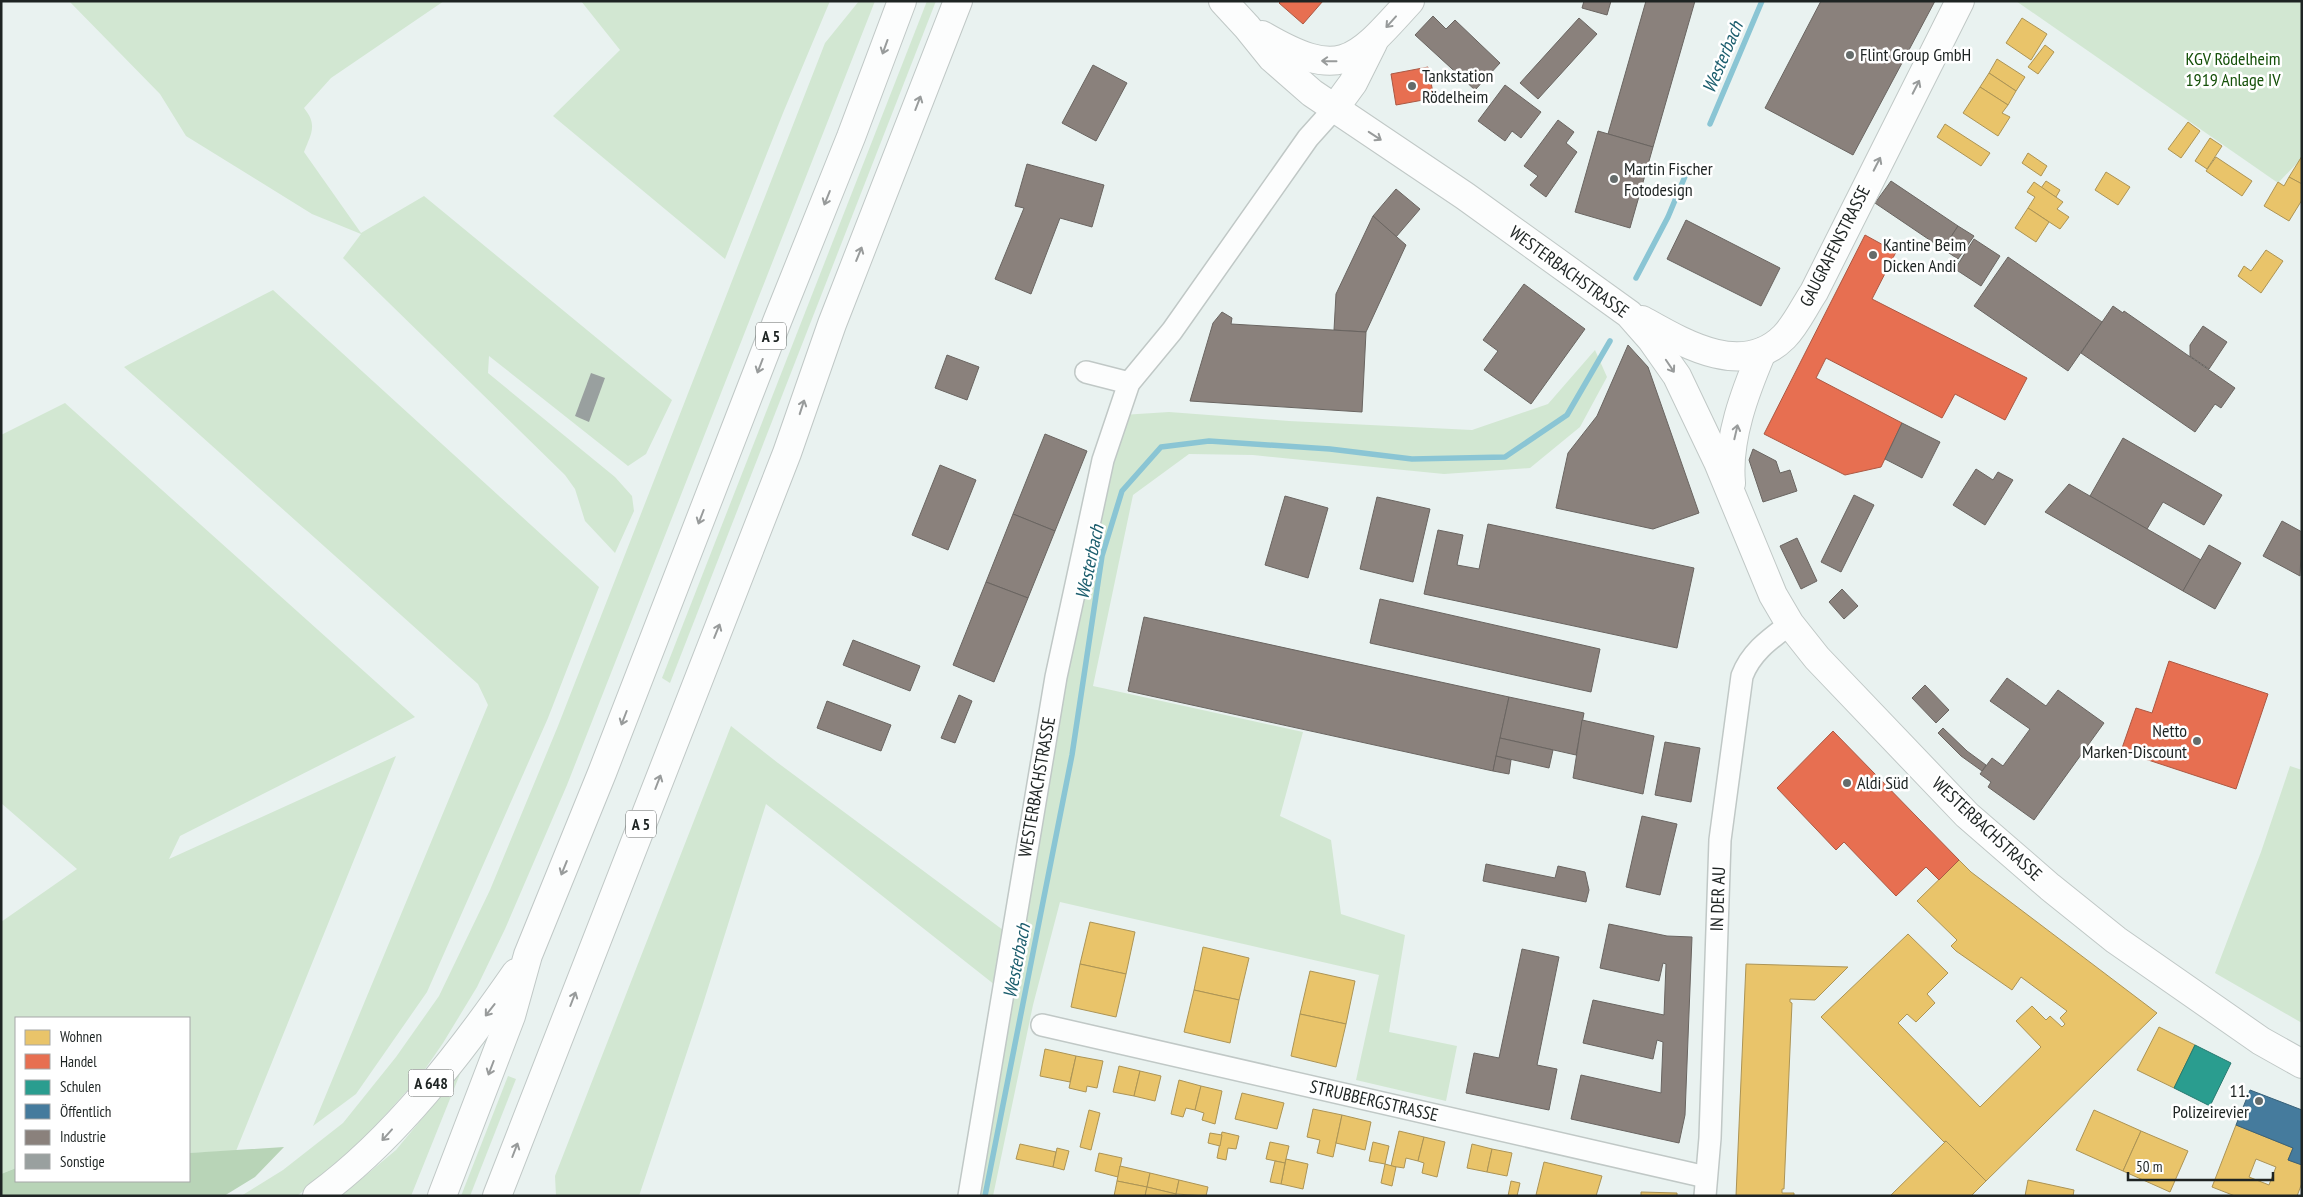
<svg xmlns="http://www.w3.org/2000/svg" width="2303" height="1197" font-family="'PT Sans Narrow',sans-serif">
  <rect width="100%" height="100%" fill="#e9f2f0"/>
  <g fill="#d2e7d2">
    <path d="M 69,1 L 444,1 L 331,78 L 304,108 C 318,125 311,134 304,152 L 361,233 L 424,196 L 672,400 L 646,454 L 628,466 L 489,356 L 488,373 L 615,477 L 632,496 L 634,511 L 615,553 L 585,521 L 575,489 L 565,475 L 343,258 L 361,234 L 312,214 L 186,136 L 160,94 Z"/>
    <polygon points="581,1 830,1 783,113 725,259 553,116 620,50"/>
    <polygon points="859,1 875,1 567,785 505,929 477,987 443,1043 421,1075 354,1150 297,1196 241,1196 283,1170 343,1123 396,1057 439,996 490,890 558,726 825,43"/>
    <polygon points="927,1 936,1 670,683 662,678"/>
    <polygon points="2016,1 2302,1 2302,158 2278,183"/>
    <polygon points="273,290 599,587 548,718 427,992 356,1094 313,1126 488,705 478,684 124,367"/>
    <polygon points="1595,350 1607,377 1580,427 1530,468 1444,474 1253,455 1189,454 1133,495 1093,686 1303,732 1280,816 1331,840 1341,914 1405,935 1389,1032 1457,1046 1446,1101 1356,1080 1379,975 1060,902 1033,1005 993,1196 959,1196 995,985 766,804 702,1007 639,1196 556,1196 555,1176 731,726 778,763 1003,930 1099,450 1122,415 1169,412 1289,421 1472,430 1548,404"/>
    <polygon points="65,403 415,717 180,836 169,859 396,756 236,1151 189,1153 189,1018 16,1018 16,1168 1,1174 1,922 77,869 1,803 1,435"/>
    <polygon points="2290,766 2302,770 2302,1023 2215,973 2261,852"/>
    <polygon points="464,1064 411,1196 341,1196 396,1150 440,1097"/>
    <polygon points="508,1076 516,1079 470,1196 461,1196"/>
  </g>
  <polygon fill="#b8d4b7" points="284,1147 255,1177 224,1196 1,1196 1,1174 16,1168 16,1181 189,1181 189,1153"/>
  <g fill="#e9c46a" stroke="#ac9455" fill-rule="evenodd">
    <polygon points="2022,18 2047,34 2031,60 2006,43"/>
    <polygon points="2045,45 2054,52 2038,74 2028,67"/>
    <polygon points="1997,59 2025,77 2016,91 1989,73"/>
    <polygon points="1989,73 2016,91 2008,105 1980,87"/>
    <polygon points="1980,87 2008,105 2002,113 2010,117 1998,136 1963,113"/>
    <polygon points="2188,122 2200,131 2181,158 2168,149"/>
    <polygon points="1945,124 1990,153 1981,166 1937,137"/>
    <polygon points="2210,138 2222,146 2207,169 2195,161"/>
    <polygon points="2028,153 2047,166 2041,176 2022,163"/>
    <polygon points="2302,156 2302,184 2289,177"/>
    <polygon points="2216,157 2252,181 2242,196 2206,171"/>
    <polygon points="2106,172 2130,187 2118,205 2095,190"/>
    <polygon points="2289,177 2302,184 2302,200 2289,221 2264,206 2278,182 2284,186"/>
    <polygon points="2046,181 2060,190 2056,197 2041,188"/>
    <polygon points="2034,182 2063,202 2057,209 2069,217 2060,229 2028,208 2035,197 2027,192"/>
    <polygon points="2028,208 2049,222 2036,242 2015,228"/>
    <polygon points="2266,250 2283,261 2261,293 2238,276 2244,266 2251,271"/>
    <polygon points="1959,860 1971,872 2157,1013 1986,1181 1946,1141 1944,1142 1821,1017 1908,934 1948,973 1927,994 1935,1003 1916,1022 1907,1014 1898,1023 1980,1107 2041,1047 2016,1021 2032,1006 2046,1020 2050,1016 2062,1027 2065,1024 2060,1018 2067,1011 2021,977 2012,990 1956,951 1951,946 1957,940 1917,901"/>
    <polygon points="1090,922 1135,932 1126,974 1080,964"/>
    <polygon points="1203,947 1249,958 1239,1000 1194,990"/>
    <polygon points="1080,964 1126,974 1116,1017 1071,1007"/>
    <polygon points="1746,964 1848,967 1815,1000 1790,999 1790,1002 1792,1003 1784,1189 1782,1189 1782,1193 1794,1193 1794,1196 1736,1196"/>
    <polygon points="1310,971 1355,981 1346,1024 1300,1014"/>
    <polygon points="1194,990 1239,1000 1230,1043 1184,1032"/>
    <polygon points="1300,1014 1346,1024 1336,1067 1291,1056"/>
    <polygon points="2159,1027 2195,1045 2174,1088 2137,1070"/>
    <polygon points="1045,1049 1076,1056 1070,1082 1040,1076"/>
    <polygon points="1076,1056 1103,1061 1097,1088 1087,1086 1086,1092 1069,1088"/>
    <polygon points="1119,1066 1140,1071 1134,1096 1113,1092"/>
    <polygon points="1140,1071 1161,1076 1155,1101 1134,1096"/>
    <polygon points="1179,1080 1201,1086 1195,1110 1186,1108 1183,1117 1171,1114"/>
    <polygon points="1201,1086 1222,1091 1215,1124 1202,1120 1204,1113 1195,1110"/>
    <polygon points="1242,1093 1284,1103 1277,1129 1235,1119"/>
    <polygon points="1313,1109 1342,1115 1333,1157 1317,1153 1320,1140 1307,1137"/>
    <polygon points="1089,1110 1100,1113 1091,1150 1080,1147"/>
    <polygon points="2094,1110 2141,1131 2123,1171 2076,1150"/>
    <polygon points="1342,1115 1371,1122 1365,1150 1336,1143"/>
    <path d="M 2236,1125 L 2293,1148 L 2288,1160 L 2302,1165 L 2302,1183 L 2297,1196 L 2235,1196 L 2212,1187 ZM 2256,1159 L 2276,1167 L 2269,1185 L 2249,1177 Z"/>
    <polygon points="1399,1131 1424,1137 1418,1161 1406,1158 1404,1168 1391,1166"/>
    <polygon points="2141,1131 2188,1151 2170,1192 2123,1171"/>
    <polygon points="1222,1132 1239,1136 1236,1149 1228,1148 1226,1160 1217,1158"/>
    <polygon points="1210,1133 1222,1135 1220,1146 1208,1143"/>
    <polygon points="1424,1137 1445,1142 1437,1177 1422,1173 1424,1163 1418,1161"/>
    <polygon points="1946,1141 1986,1181 1971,1196 1890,1196"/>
    <polygon points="1270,1142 1289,1146 1285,1163 1266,1159"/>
    <polygon points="1373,1142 1389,1146 1385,1164 1369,1161"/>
    <polygon points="1020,1144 1056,1152 1053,1167 1016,1159"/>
    <polygon points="1472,1144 1492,1149 1487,1172 1467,1168"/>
    <polygon points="1057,1148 1069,1151 1064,1170 1053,1167"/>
    <polygon points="1492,1149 1512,1153 1507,1176 1487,1172"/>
    <polygon points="1099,1153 1122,1158 1118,1177 1095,1171"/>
    <polygon points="1286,1159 1308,1164 1303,1189 1281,1184"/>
    <polygon points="1275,1161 1285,1163 1281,1184 1270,1182"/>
    <polygon points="1544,1162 1602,1176 1596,1196 1536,1195"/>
    <polygon points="1385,1164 1396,1167 1392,1186 1381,1183"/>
    <polygon points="1120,1166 1150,1173 1147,1187 1117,1181"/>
    <polygon points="1150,1173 1179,1180 1176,1194 1147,1187"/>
    <polygon points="1179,1180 1208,1187 1206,1196 1176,1194"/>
    <polygon points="2028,1180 2074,1190 2073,1196 2025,1196"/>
    <polygon points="1117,1181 1147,1187 1145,1196 1114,1196"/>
    <polygon points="1511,1181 1520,1183 1517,1196 1508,1196"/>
    <polygon points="1147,1187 1176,1194 1176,1196 1145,1196"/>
    <polygon points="1641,1192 1677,1193 1677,1196 1641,1196"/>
  </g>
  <g fill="#e76f51" stroke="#ab5843">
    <polygon points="1281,1 1323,1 1303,24 1279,3"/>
    <polygon points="1428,67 1434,98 1396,105 1391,74"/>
    <polygon points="1865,235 1896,252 1872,299 2027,378 2005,420 1955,394 1942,418 1826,358 1816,378 1902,423 1881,467 1845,475 1764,434"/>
    <polygon points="2169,661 2268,694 2236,789 2121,751 2136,708 2152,713"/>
    <polygon points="1833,731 1959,860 1939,880 1926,867 1896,896 1844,842 1836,850 1777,788"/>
  </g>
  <polygon fill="#2a9d8f" stroke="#26796f" points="2195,1045 2231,1063 2210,1106 2174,1088"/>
  <polygon fill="#457b9d" stroke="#396178" points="2250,1090 2302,1110 2302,1165 2288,1160 2293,1148 2236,1125"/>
  <g fill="#8a817c" stroke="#6a6561">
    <polygon points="1584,1 1611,1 1607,15 1582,8"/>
    <polygon points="1646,1 1695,1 1653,147 1608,134"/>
    <polygon points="1821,1 1935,1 1853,155 1765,108"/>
    <polygon points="1433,16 1446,29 1455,20 1500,63 1475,90 1415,35"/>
    <polygon points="1579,18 1597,34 1538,99 1520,83"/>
    <polygon points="1093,65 1127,83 1096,141 1062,123"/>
    <polygon points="1505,85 1541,112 1521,138 1512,131 1505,141 1478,121"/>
    <polygon points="1558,120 1574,132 1566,143 1577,152 1546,197 1530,185 1538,176 1524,166"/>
    <polygon points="1598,131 1653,147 1630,228 1575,212"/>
    <polygon points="1027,164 1104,185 1092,227 1060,218 1031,294 995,279 1024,208 1015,206"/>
    <polygon points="1891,181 1958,226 1943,249 1875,203"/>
    <polygon points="1396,189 1420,209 1396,237 1373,216"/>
    <polygon points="1373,216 1406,245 1366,332 1334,330 1336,294"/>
    <polygon points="1686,220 1780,268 1761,306 1667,259"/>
    <polygon points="1958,226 1974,236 1958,259 1943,249"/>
    <polygon points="1974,239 2000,256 1981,286 1955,269"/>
    <polygon points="2008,257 2102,322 2068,371 1974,306"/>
    <polygon points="1524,284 1585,329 1531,404 1484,370 1498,351 1483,340"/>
    <polygon points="2113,306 2123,313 2124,311 2235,388 2221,408 2215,404 2195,432 2081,353"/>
    <polygon points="1222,312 1232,318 1231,324 1366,332 1362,412 1190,401 1213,323"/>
    <polygon points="2203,326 2227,342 2209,369 2190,356 2190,345"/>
    <polygon points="1628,345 1648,367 1699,513 1653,529 1556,508 1568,453 1597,416"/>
    <polygon points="947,355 979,367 967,400 935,388"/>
    <polygon points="1902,423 1940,442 1922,478 1885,459"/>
    <polygon points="1045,434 1087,451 1055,531 1013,514"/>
    <polygon points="2123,438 2222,495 2204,525 2163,502 2147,529 2090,496"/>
    <polygon points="1753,449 1776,461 1780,473 1790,470 1797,491 1763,502 1749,460"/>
    <polygon points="940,465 976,480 948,550 912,535"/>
    <polygon points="1976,469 1993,480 1998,472 2013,480 1985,525 1953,505"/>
    <polygon points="2069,484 2201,560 2183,591 2045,512"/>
    <polygon points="1854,495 1874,505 1841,572 1821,562"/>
    <polygon points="1285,496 1328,508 1308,578 1265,565"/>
    <polygon points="1377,497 1430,509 1413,582 1360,569"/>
    <polygon points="1013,514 1055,531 1028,598 986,582"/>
    <polygon points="2282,521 2302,532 2300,576 2263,556"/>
    <polygon points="1488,524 1694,568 1677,648 1424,594 1438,530 1463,535 1457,565 1479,569"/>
    <polygon points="1797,538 1817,581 1801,589 1780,546"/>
    <polygon points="2209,545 2241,563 2215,609 2183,591"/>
    <polygon points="986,582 1028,598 994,682 953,665"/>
    <polygon points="1842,589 1858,606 1844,619 1829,602"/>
    <polygon points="1380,599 1600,649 1591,692 1370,643"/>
    <polygon points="1144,617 1509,697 1493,771 1128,691"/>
    <polygon points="853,640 920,666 910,691 843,665"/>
    <polygon points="2007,678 2046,706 2058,690 2104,723 2034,820 1988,787 1991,782 1980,774 1992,758 2003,766 2030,729 1990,701"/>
    <polygon points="1925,685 1949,710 1936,723 1912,698"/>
    <polygon points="959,695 972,701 955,743 941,738"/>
    <polygon points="1509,697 1584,713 1576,755 1500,738"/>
    <polygon points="827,701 891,725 881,751 817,728"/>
    <polygon points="1582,720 1654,736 1643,794 1573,778"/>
    <polygon points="1943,728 1967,751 1986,765 1982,771 1961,756 1938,733"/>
    <polygon points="1500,738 1553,750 1549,768 1496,756"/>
    <polygon points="1665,742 1700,748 1691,802 1655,795"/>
    <polygon points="1496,756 1511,760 1509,774 1493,771"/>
    <polygon points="1642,816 1677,824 1660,895 1626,887"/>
    <polygon points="1486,864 1555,878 1558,866 1585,872 1589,890 1586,902 1483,881"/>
    <polygon points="1609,924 1667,936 1692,937 1685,1115 1679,1143 1571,1119 1581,1075 1661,1093 1663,1042 1657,1040 1653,1059 1583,1043 1593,1000 1664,1015 1666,964 1663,963 1659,981 1600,968"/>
    <polygon points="1522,949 1559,957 1537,1065 1557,1069 1549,1110 1466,1093 1474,1053 1499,1058"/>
  </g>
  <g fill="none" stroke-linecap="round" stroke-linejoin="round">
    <g stroke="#8ac5d4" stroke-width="5.5">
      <polyline points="1710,124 1762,1"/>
      <polyline points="1636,278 1668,217 1686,174"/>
      <polyline points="985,1196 1072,755 1102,556 1122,491 1161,447 1209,441 1330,449 1412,459 1505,457 1567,415 1610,341"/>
    </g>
  </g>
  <polygon fill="#99a09f" points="591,373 605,378 589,422 575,416"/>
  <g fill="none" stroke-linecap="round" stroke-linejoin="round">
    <defs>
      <g id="street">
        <polyline points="1086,372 1129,383"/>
        <polyline points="1042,1025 1706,1177"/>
        <polyline points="969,1196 1056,677 1103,460 1129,383 1172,331 1308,138 1334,109"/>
        <path d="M 1705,1196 L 1710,1138 L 1720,840 L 1742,676 C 1751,652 1770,639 1790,624"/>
      </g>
      <g id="secondary">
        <polyline points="1223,1 1247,27 1272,58 1312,93 1465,196 1629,314 1651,339 1677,376 1718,462 1773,595 1790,624 1817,658 1967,815 2050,887 2116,940 2261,1041 2302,1064"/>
        <path d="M 1262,35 C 1341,81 1354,63 1410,1"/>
        <polyline points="1334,109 1353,83 1373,43"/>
        <path d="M 1642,320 C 1683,343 1742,379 1784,337 C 1796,325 1804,307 1814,292 L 1960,1"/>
        <path d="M 1731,483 C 1727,439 1745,392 1762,352"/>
      </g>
      <g id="highway">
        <path d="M 317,1196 C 395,1139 462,1051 516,973"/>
        <polyline points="442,1196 511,1016 528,955 602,773 778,319 851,137 902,1"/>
        <polyline points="497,1196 787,453 832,324 958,1"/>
      </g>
    </defs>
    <use href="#street" stroke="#c0c8c6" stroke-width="24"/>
    <use href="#secondary" stroke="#c0c8c6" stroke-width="30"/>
    <use href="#highway" stroke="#c0c8c6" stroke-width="30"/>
    <use href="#street" stroke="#fcfdfd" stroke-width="21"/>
    <use href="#secondary" stroke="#fcfdfd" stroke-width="28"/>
    <use href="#highway" stroke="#fcfdfd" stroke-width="28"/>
  </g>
  <defs><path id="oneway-shaft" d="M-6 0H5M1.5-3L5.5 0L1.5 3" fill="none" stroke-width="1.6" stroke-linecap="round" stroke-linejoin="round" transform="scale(1.25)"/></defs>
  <g stroke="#989b9b">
    <use href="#oneway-shaft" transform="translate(1391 22) rotate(132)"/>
    <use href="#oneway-shaft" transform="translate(885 47) rotate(110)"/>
    <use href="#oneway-shaft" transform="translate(1329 61) rotate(-179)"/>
    <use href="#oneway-shaft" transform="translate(1916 87) rotate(-63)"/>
    <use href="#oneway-shaft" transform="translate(918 103) rotate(-69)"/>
    <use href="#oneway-shaft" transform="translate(1375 136) rotate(33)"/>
    <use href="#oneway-shaft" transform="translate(1877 164) rotate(-63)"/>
    <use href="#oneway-shaft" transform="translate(827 198) rotate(112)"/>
    <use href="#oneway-shaft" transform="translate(859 254) rotate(-68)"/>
    <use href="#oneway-shaft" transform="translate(760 366) rotate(111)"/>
    <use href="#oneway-shaft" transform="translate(1670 366) rotate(56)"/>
    <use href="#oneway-shaft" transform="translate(802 407) rotate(-72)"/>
    <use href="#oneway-shaft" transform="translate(1736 432) rotate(-77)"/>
    <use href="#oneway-shaft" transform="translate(701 517) rotate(111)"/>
    <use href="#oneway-shaft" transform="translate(717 631) rotate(-68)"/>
    <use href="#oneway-shaft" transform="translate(624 718) rotate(111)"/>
    <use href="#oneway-shaft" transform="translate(658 782) rotate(-69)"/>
    <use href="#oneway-shaft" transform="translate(564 868) rotate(112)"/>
    <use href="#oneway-shaft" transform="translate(573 999) rotate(-69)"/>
    <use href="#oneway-shaft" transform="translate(490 1010) rotate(128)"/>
    <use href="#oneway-shaft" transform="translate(491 1068) rotate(111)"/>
    <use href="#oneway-shaft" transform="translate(387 1135) rotate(132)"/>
    <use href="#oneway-shaft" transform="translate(515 1150) rotate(-69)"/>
  </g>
  <g fill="#656c6b" stroke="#fff" stroke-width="2">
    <circle cx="1850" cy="55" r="5"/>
    <circle cx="1412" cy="86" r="5"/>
    <circle cx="1614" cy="179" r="5"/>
    <circle cx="1873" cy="255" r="5"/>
    <circle cx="2197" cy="741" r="5"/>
    <circle cx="1847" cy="783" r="5"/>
    <circle cx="2259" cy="1101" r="5"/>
  </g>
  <g text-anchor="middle" stroke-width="5" stroke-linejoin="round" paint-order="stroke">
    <g fill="#fff" stroke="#626665" stroke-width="1">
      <rect x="756" y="322.5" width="30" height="27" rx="4"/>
      <rect x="626" y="810.5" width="30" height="27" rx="4"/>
      <rect x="408.5" y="1069.5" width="45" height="27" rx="4"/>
    </g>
    <g font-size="16" font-weight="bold" fill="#1e2423">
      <text x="771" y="342">A 5</text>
      <text x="641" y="830">A 5</text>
      <text x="431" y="1089">A 648</text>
    </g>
    <g font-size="18" fill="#1e2423" stroke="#fff" text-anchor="start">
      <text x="1860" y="61">Flint Group GmbH</text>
      <text x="1422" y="82">Tankstation<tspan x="1422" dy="21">Rödelheim</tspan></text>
      <text x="1624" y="175">Martin Fischer<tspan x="1624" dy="21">Fotodesign</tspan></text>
      <text x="1883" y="251">Kantine Beim<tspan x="1883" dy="21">Dicken Andi</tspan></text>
      <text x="2187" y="737" text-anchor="end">Netto<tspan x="2187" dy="21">Marken-Discount</tspan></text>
      <text x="1857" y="789">Aldi Süd</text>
      <text x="2249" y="1097" text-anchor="end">11.<tspan x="2249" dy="21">Polizeirevier</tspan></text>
    </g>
    <g font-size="18" fill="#155009" stroke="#fff">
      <text x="2233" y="65">KGV Rödelheim<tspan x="2233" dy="21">1919 Anlage IV</tspan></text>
    </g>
    <g font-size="18" fill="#1e2423" stroke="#fff">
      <text transform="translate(1835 246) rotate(-63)" y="6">GAUGRAFENSTRASSE</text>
      <text transform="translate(1569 272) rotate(36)" y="6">WESTERBACHSTRASSE</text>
      <text transform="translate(1037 787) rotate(-80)" y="6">WESTERBACHSTRASSE</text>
      <text transform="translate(1987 829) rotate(43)" y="6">WESTERBACHSTRASSE</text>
      <text transform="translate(1718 899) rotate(-88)" y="6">IN DER AU</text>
      <text transform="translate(1374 1101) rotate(13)" y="6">STRUBBERGSTRASSE</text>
    </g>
    <g font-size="19" font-style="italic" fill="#1b5d6d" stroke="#fff">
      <text transform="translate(1722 57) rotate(-67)" y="7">Westerbach</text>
      <text transform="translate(1089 562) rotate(-78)" y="7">Westerbach</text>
      <text transform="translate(1016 961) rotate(-79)" y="7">Westerbach</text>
    </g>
  </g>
  <rect width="2303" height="1197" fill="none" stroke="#1e2423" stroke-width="5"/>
  <rect x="15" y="1017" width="175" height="165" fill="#ffffff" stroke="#a5a7a7"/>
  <rect x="25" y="1030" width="25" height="15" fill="#e9c46a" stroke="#a5a7a7"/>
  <text x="60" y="1042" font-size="15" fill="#1e2423">Wohnen</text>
  <rect x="25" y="1054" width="25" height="15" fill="#e76f51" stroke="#a5a7a7"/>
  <text x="60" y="1067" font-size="15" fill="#1e2423">Handel</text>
  <rect x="25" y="1080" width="25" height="15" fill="#2a9d8f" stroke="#a5a7a7"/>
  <text x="60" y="1092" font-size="15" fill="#1e2423">Schulen</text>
  <rect x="25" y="1104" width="25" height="15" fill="#457b9d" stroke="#a5a7a7"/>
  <text x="60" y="1117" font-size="15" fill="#1e2423">Öffentlich</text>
  <rect x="25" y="1130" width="25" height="15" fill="#8a817c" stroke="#a5a7a7"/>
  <text x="60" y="1142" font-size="15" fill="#1e2423">Industrie</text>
  <rect x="25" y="1154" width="25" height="15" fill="#99a09f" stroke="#a5a7a7"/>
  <text x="60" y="1167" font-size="15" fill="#1e2423">Sonstige</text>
  <path d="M2128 1172v8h145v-8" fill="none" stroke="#1e2423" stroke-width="2.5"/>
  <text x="2136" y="1172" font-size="15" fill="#1e2423" stroke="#ffffff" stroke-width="4" paint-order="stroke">50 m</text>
</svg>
